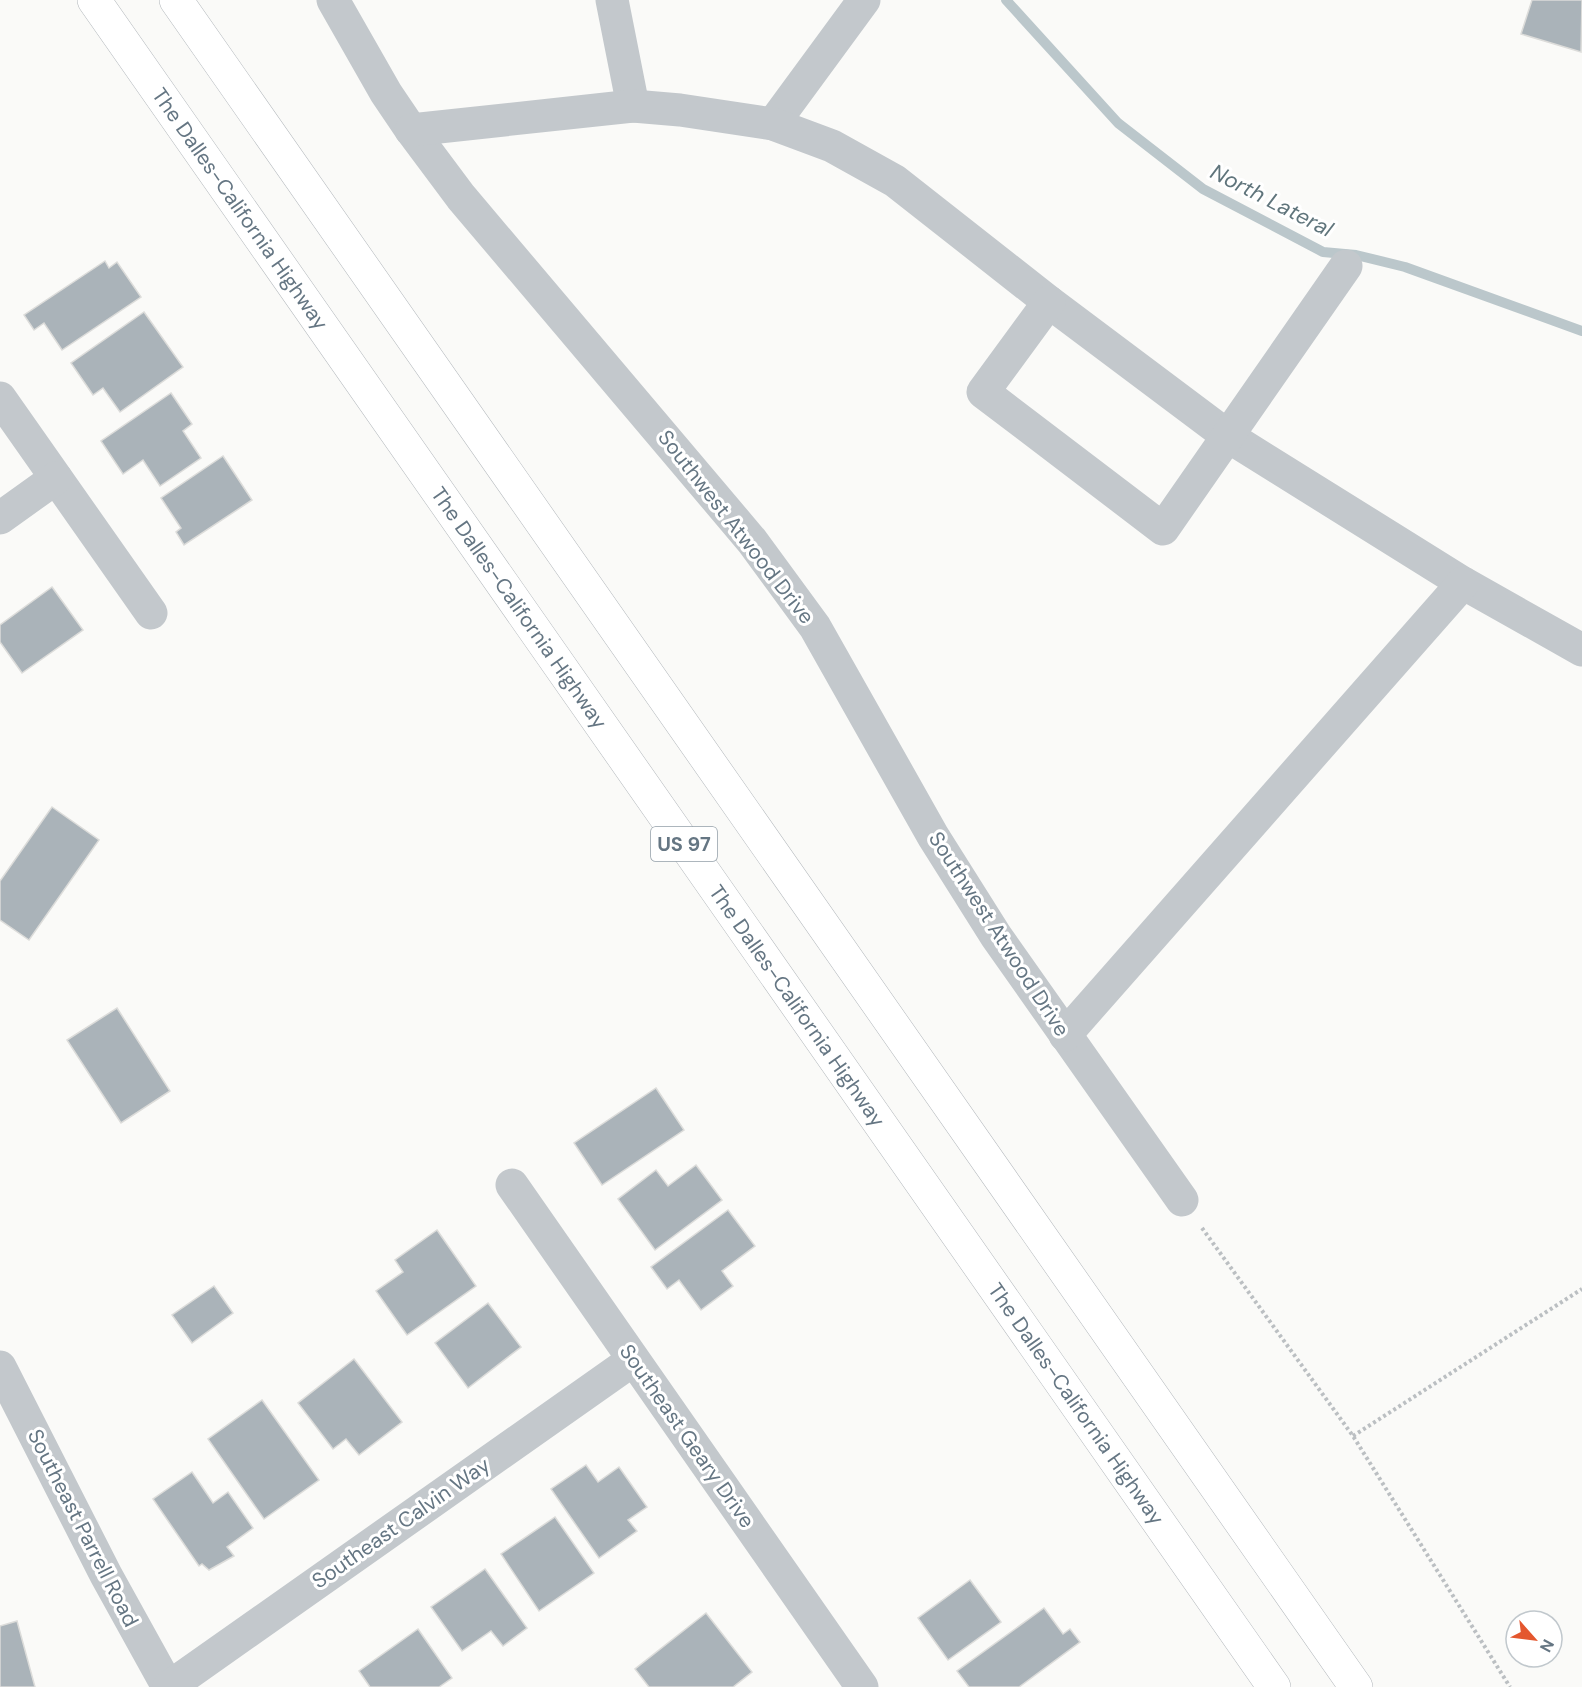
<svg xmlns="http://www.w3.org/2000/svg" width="1582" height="1687" font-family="'DM Sans',sans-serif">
  <rect width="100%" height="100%" fill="#fafaf8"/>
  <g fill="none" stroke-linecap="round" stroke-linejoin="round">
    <polyline stroke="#bbc7cb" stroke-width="10" points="1006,0 1118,123 1203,189 1323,252 1356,255 1405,267 1582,331"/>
  </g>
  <g fill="#aab3b9" stroke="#dcdcda" stroke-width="1.5">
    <polygon points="1532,0 1582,0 1581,52 1521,34"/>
    <polygon points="105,261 109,268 117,262 141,297 62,350 44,323 34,330 24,315"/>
    <polygon points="144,312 183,367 120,412 103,388 93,395 71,363"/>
    <polygon points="171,393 192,424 183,431 201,458 160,486 143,460 123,474 101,441"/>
    <polygon points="223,456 252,500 184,545 176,532 181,528 161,498"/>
    <polygon points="52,587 83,630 22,673 0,642 0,625"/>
    <polygon points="52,807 99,840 29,940 0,920 0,881"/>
    <polygon points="117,1008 170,1091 121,1123 67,1040"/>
    <polygon points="656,1088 684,1130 602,1185 574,1143"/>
    <polygon points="696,1165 722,1200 655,1250 618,1199 656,1170 668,1186"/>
    <polygon points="728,1210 755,1246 722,1271 733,1286 701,1310 679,1280 667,1289 651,1267"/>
    <polygon points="437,1230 476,1286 407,1335 376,1291 403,1272 395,1260"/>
    <polygon points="214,1286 233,1313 192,1343 172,1315"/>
    <polygon points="488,1303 521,1347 468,1388 435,1343"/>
    <polygon points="354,1359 402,1422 359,1455 346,1439 333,1449 298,1403"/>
    <polygon points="262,1400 319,1480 264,1519 208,1439"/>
    <polygon points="586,1465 598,1482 619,1467 647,1507 628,1520 637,1531 599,1558 551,1489"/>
    <polygon points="192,1472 213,1503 228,1492 253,1528 227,1547 234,1556 209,1570 202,1564 199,1566 153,1499"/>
    <polygon points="555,1517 594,1573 539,1611 501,1554"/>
    <polygon points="485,1569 527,1628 503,1646 491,1631 462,1651 431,1607"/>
    <polygon points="970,1580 1001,1622 948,1660 918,1618"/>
    <polygon points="1044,1608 1063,1634 1070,1629 1080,1642 1019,1687 969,1687 957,1671"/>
    <polygon points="706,1613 752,1672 733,1687 649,1687 635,1669"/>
    <polygon points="17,1621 35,1687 0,1687 0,1626"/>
    <polygon points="418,1629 452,1678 439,1687 370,1687 359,1671"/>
  </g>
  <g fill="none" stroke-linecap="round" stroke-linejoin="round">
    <defs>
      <g id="highway">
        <polyline points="94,0 1274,1687"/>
        <polyline points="176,0 1356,1687"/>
      </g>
    </defs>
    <use href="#highway" stroke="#b4b9bd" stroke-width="34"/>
    <g stroke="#bbbfc2" stroke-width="4" stroke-dasharray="3 3" stroke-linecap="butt">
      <polyline points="1202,1228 1353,1436 1510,1687"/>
      <polyline points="1353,1436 1582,1289"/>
    </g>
    <g stroke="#c3c8cc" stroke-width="33">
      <polyline points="333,0 386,93 411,130 461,197 752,541 815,627 933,836 996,936 1182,1200"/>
      <polyline points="612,0 633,106"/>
      <polyline points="773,124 864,0"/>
      <polyline points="411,130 633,106 680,110 773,124 832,146 895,181 1049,302 1229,437 1463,583 1582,650"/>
      <polyline points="1049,302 983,392 1163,529 1346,266"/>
      <polyline points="0,398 151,613"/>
      <polyline points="0,518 56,478"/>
      <polyline points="1065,1035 1463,583"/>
      <polyline points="512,1185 862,1687"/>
      <polyline points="0,1367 106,1575 168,1687"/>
      <polyline points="169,1687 633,1360"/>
    </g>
    <use href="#highway" stroke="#fff" stroke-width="33"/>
  </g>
  <g text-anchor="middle" stroke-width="6" stroke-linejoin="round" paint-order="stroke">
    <rect fill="#fff" stroke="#939fa8" stroke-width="1.5" x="651" y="827" width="66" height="34" rx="4.5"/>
    <g font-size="20" font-weight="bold" fill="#657683">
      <text x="684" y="851">US 97</text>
    </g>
    <g font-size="21" fill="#657683" stroke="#fff">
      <text transform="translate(240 209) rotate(55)" y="7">The Dalles-California Highway</text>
      <text transform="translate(736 527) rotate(52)" y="7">Southwest Atwood Drive</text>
      <text transform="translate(519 608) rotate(55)" y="7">The Dalles-California Highway</text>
      <text transform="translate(999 934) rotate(57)" y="7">Southwest Atwood Drive</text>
      <text transform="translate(797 1006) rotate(55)" y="7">The Dalles-California Highway</text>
      <text transform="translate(1076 1404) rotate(55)" y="7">The Dalles-California Highway</text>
      <text transform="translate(687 1436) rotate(55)" y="7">Southeast Geary Drive</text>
      <text transform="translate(401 1523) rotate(-35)" y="7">Southeast Calvin Way</text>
      <text transform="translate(83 1528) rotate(63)" y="7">Southeast Parrell Road</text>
    </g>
    <g font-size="22" font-style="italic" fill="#60757c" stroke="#fff">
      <text transform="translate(1272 200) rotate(27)" y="8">North Lateral</text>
    </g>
  </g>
  <g transform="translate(1534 1639) rotate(118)"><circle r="28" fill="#ffffff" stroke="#c1c8cd" stroke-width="1.5"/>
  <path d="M0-4.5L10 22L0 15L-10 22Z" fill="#e4572e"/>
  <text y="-9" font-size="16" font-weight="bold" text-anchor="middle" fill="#657683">N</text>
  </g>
</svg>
